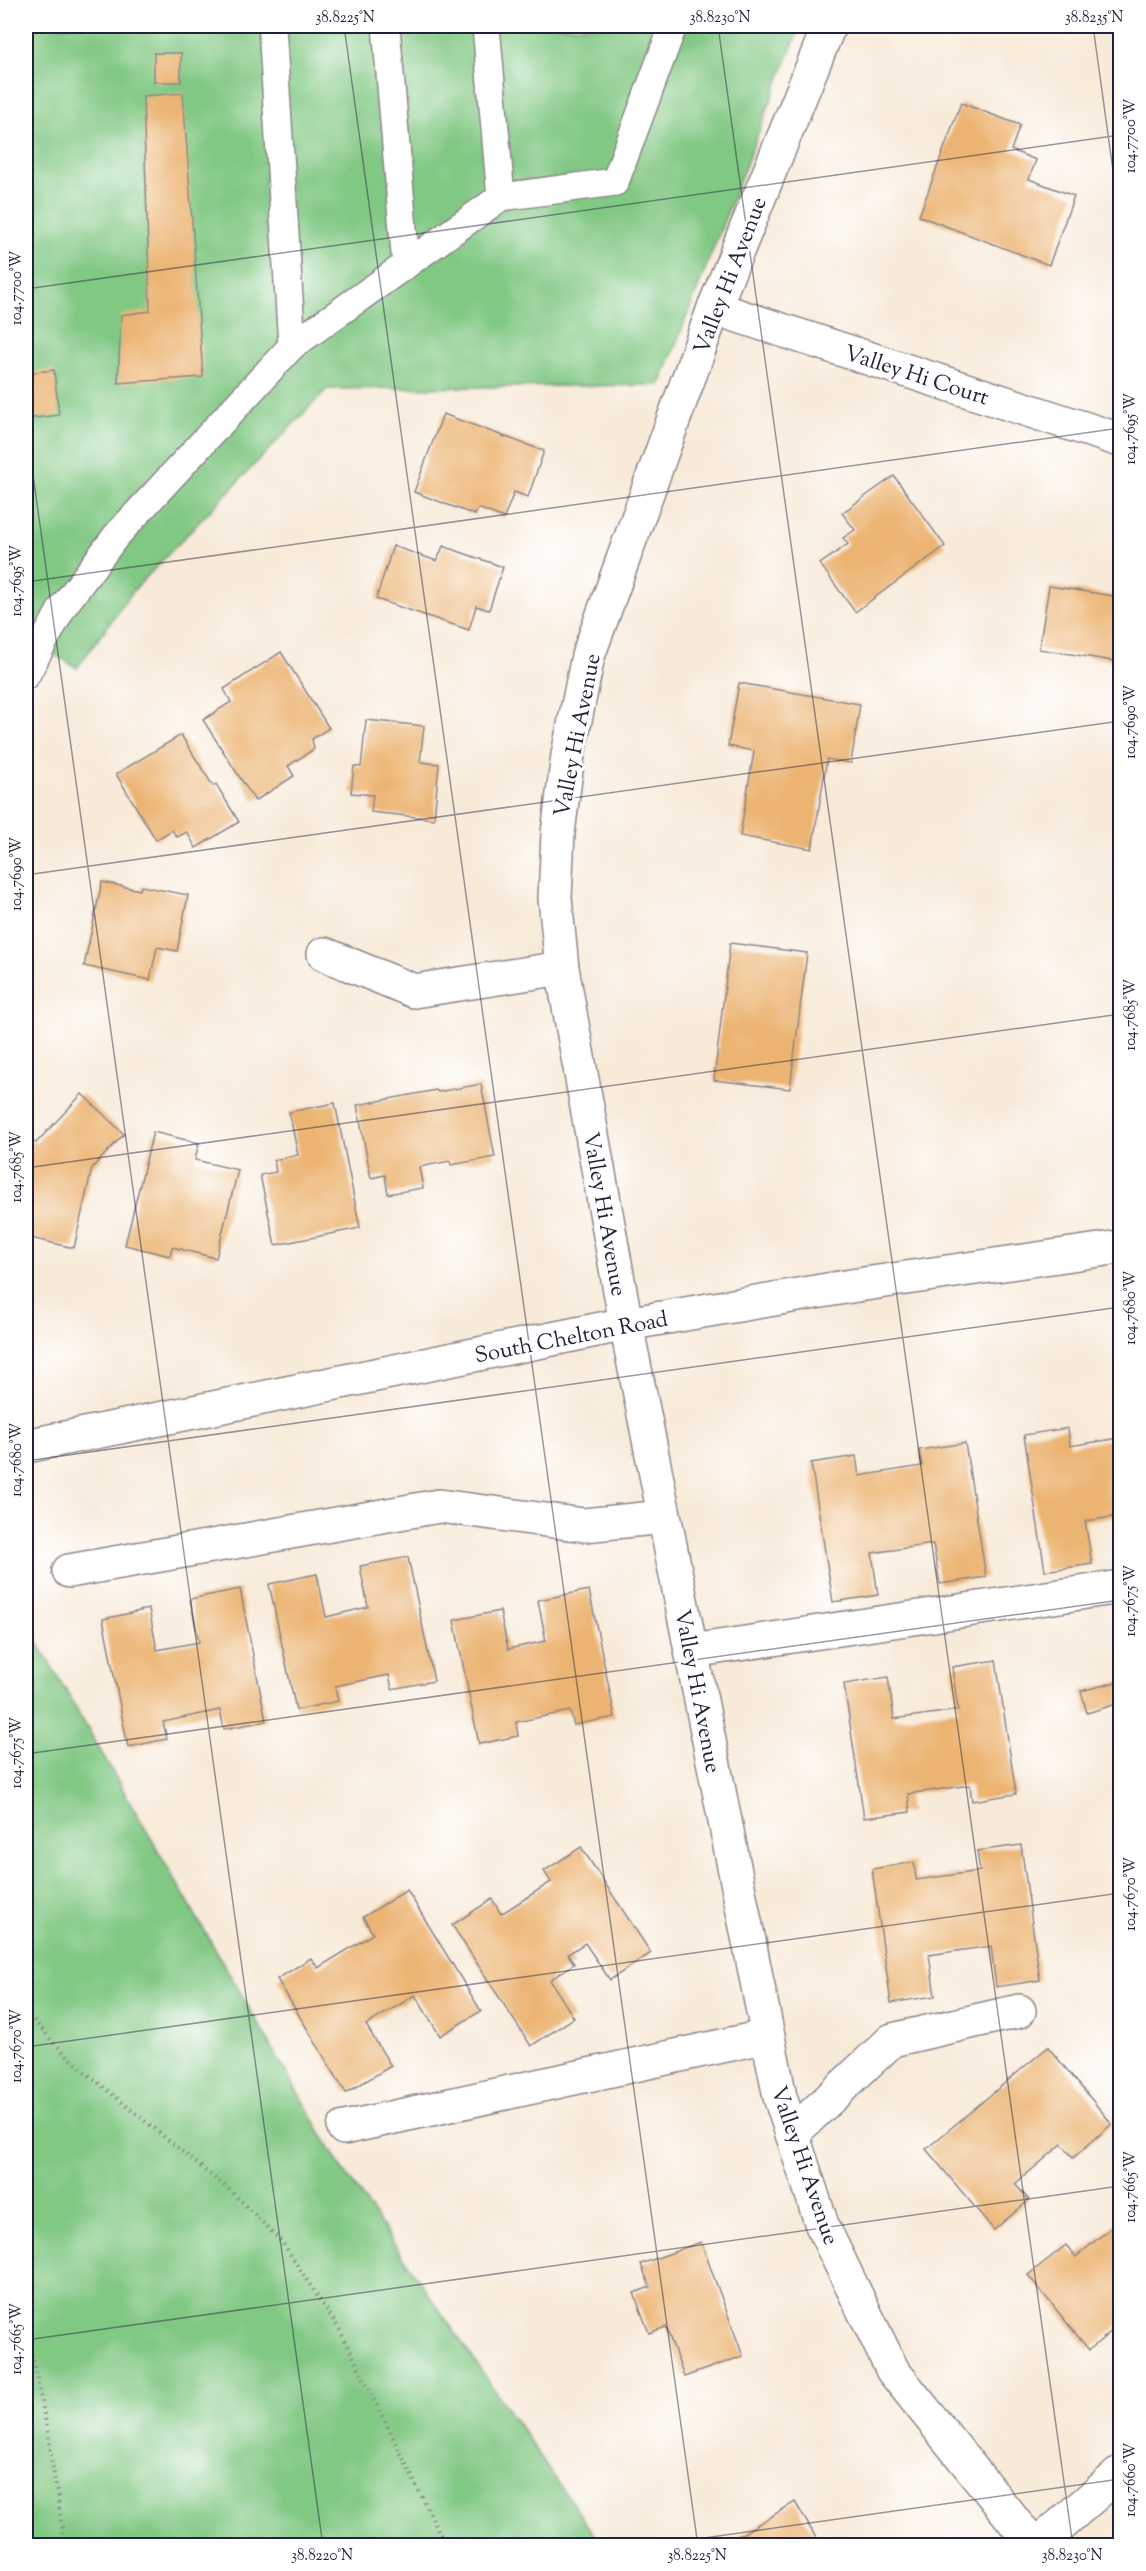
<svg xmlns="http://www.w3.org/2000/svg" width="1146" height="2571" font-family="'Sorts Mill Goudy',serif">
  <rect width="100%" height="100%" fill="#fff"/>
  <filter id="ink" filterUnits="userSpaceOnUse"><feTurbulence type="fractalNoise" baseFrequency=".0167" numOctaves="2"/><feDisplacementMap in="SourceGraphic" scale="12" xChannelSelector="R" yChannelSelector="G"/><feConvolveMatrix kernelMatrix="1 2 1 2 8 2 1 2 1" color-interpolation-filters="sRGB"/></filter>
  <filter id="wash" filterUnits="userSpaceOnUse"><feTurbulence type="fractalNoise" baseFrequency=".008" numOctaves="4" result="noise"/><feDisplacementMap in="SourceGraphic" scale="24" xChannelSelector="R" yChannelSelector="G"/><feGaussianBlur stdDeviation="1.35" result="paint"/><feColorMatrix in="noise" values="0 0 0 0 0 0 0 0 0 0 0 0 0 0 0 0 0 1.4 0 .05"/><feComposite in="paint" operator="in"/></filter>
  <g filter="url(#wash)">
    <rect width="100%" height="100%" fill="#f8ead8"/>
    <g fill="#81c883" stroke="#52755f" stroke-width="1.5">
      <polygon points="26,26 800,26 660,385 327,389 133,591 77,668 26,637"/>
      <polygon points="26,1622 338,2162 601,2545 26,2545"/>
    </g>
    <g id="blocks">
      <g fill="#ecb472">
        <rect x="154" y="53" width="27" height="29"/>
        <polygon points="183,93 203,377 118,383 121,315 150,311 143,96"/>
        <polygon points="961,103 1020,125 1011,150 1036,160 1029,179 1074,196 1049,265 919,216"/>
        <polygon points="54,370 59,415 26,419 26,373"/>
        <polygon points="443,414 544,451 528,497 514,492 504,518 478,508 475,515 414,492"/>
        <polygon points="894,476 945,546 855,612 820,564 848,544 843,538 855,530 842,513"/>
        <polygon points="393,546 437,561 443,546 503,567 489,610 476,606 469,630 376,599"/>
        <polygon points="1049,586 1120,597 1120,662 1039,649"/>
        <polygon points="281,652 329,728 312,739 314,749 288,766 294,776 255,801 203,720 231,702 224,689"/>
        <polygon points="739,683 860,704 851,763 827,759 812,849 740,836 754,751 728,746"/>
        <polygon points="366,720 424,726 420,762 439,764 434,819 371,812 373,795 351,793 354,766 361,767"/>
        <polygon points="181,735 213,786 216,784 239,822 196,848 187,832 177,837 172,830 156,840 116,774"/>
        <polygon points="102,882 140,890 141,886 188,895 177,951 157,947 150,980 84,966"/>
        <polygon points="730,943 807,953 790,1089 714,1080"/>
        <polygon points="481,1084 495,1157 451,1165 450,1161 419,1167 423,1188 388,1194 385,1175 371,1178 357,1105 436,1090 438,1092"/>
        <polygon points="82,1094 124,1134 92,1168 74,1248 26,1237 26,1140 36,1143"/>
        <polygon points="335,1103 360,1228 275,1245 260,1175 276,1172 274,1160 298,1155 289,1112"/>
        <polygon points="153,1132 199,1143 195,1160 238,1170 216,1258 172,1247 170,1256 125,1245"/>
        <polygon points="1068,1428 1070,1446 1120,1438 1120,1516 1085,1521 1092,1564 1045,1571 1024,1435"/>
        <polygon points="965,1443 986,1577 940,1584 933,1544 872,1553 878,1595 833,1602 811,1463 856,1456 859,1476 922,1466 919,1450"/>
        <polygon points="408,1557 434,1681 392,1689 389,1675 335,1686 338,1701 296,1710 269,1584 317,1574 326,1617 368,1607 360,1566"/>
        <polygon points="240,1589 266,1721 224,1729 220,1710 163,1722 167,1739 128,1747 103,1619 149,1609 157,1650 199,1642 190,1599"/>
        <polygon points="589,1590 615,1717 574,1725 570,1711 516,1722 518,1736 479,1744 454,1620 500,1611 508,1649 546,1641 538,1600"/>
        <polygon points="996,1660 1016,1794 972,1801 970,1785 908,1794 910,1812 864,1818 844,1684 888,1677 894,1719 958,1710 952,1667"/>
        <polygon points="1120,1681 1120,1703 1087,1713 1081,1691"/>
        <polygon points="1021,1845 1040,1980 996,1987 991,1946 929,1955 935,1996 891,2003 872,1869 914,1862 916,1880 980,1871 977,1851"/>
        <polygon points="581,1847 651,1953 610,1980 585,1943 568,1954 574,1964 550,1980 574,2018 531,2046 452,1925 492,1899 501,1914 551,1882 544,1871"/>
        <polygon points="407,1890 481,2011 440,2036 415,1995 366,2025 391,2066 346,2093 277,1979 311,1958 318,1968 373,1934 363,1917"/>
        <polygon points="1048,2047 1112,2124 1073,2158 1062,2144 1015,2184 1029,2200 994,2230 926,2149"/>
        <polygon points="1120,2220 1120,2324 1089,2350 1028,2275 1066,2245 1076,2257"/>
        <polygon points="701,2242 743,2356 684,2377 666,2327 649,2333 634,2293 650,2287 641,2264"/>
        <polygon points="795,2502 821,2546 733,2546 730,2541"/>
      </g>
    </g>
  </g>
  <g filter="url(#ink)">
    <use href="#blocks" fill-opacity="0" stroke="#8d868a" stroke-width="1.5"/>
    <g fill="none" stroke-linecap="round" stroke-linejoin="round">
      <defs>
        <g id="lane">
          <polyline points="272,26 292,346"/>
          <polyline points="386,26 406,265"/>
          <polyline points="486,26 501,197"/>
          <polyline points="26,675 62,608 116,536 292,346 501,197 615,182 673,26"/>
        </g>
        <g id="street">
          <polyline points="829,26 714,308 588,656 568,755 558,833 555,898 562,968 626,1324 780,2097 822,2225 893,2371 1034,2546"/>
          <polyline points="714,308 1120,440"/>
          <polyline points="324,954 414,991 562,968"/>
          <polyline points="69,1571 439,1506 584,1525 664,1517"/>
          <polyline points="692,1651 1120,1587"/>
          <polyline points="344,2128 768,2036"/>
          <polyline points="792,2134 892,2040 1019,2011"/>
          <polyline points="1036,2546 1120,2473"/>
        </g>
        <polyline id="secondary" points="26,1446 626,1324 851,1286 1120,1247"/>
      </defs>
      <use href="#lane" stroke="#8d868a" stroke-width="30"/>
      <use href="#street" stroke="#8d868a" stroke-width="36"/>
      <use href="#secondary" stroke="#8d868a" stroke-width="36"/>
      <g stroke="#8d868a" stroke-width="4" stroke-dasharray="1.5 4.5" stroke-linecap="butt">
        <polyline points="26,2011 52,2041 84,2071 234,2194 282,2242 341,2332 446,2546"/>
        <polyline points="26,2325 47,2428 65,2546"/>
      </g>
      <use href="#lane" stroke="#fff" stroke-width="27"/>
      <use href="#street" stroke="#fff" stroke-width="33"/>
      <use href="#secondary" stroke="#fff" stroke-width="33"/>
    </g>
  </g>
  <path fill="none" stroke="#22223b" stroke-width="1.5" stroke-opacity="0.45" d="M 344,26 L 698,2546M 718,26 L 1073,2546M 1093,26 L 1120,221M 26,289 L 1120,135M 26,425 L 323,2546M 26,582 L 1120,428M 26,875 L 1120,721M 26,1168 L 1120,1014M 26,1461 L 1120,1307M 26,1754 L 1120,1600M 26,2047 L 1120,1893M 26,2340 L 1120,2186M 648,2546 L 1120,2479"/>
  <g text-anchor="middle" stroke-width="6" stroke-linejoin="round" paint-order="stroke">
    <g font-size="22" fill="#22223b" stroke="#fff">
      <text transform="translate(729 275) rotate(-69)" y="8">Valley Hi Avenue</text>
      <text transform="translate(917 374) rotate(18)" y="8">Valley Hi Court</text>
      <text transform="translate(576 735) rotate(-79)" y="8">Valley Hi Avenue</text>
      <text transform="translate(606 1214) rotate(80)" y="8">Valley Hi Avenue</text>
      <text transform="translate(571 1336) rotate(-11)" y="8">South Chelton Road</text>
      <text transform="translate(699 1691) rotate(79)" y="8">Valley Hi Avenue</text>
      <text transform="translate(806 2165) rotate(71)" y="8">Valley Hi Avenue</text>
    </g>
  </g>
  <rect width="1146" height="2571" fill="none" stroke="#fff" stroke-width="66"/>
  <rect x="33" y="33" width="1080" height="2505" fill="none" stroke="#22223b" stroke-width="2"/>
  <g font-size="15" text-anchor="middle" fill="#22223b">
    <text x="345" y="22">38.8225°N</text>
    <text x="720" y="22">38.8230°N</text>
    <text x="1094" y="22">38.8235°N</text>
    <text transform="translate(1130 136) rotate(-90)" y="5">104.7700°W</text>
    <text transform="translate(16 288) rotate(-90)" y="5">104.7700°W</text>
    <text transform="translate(1130 429) rotate(-90)" y="5">104.7695°W</text>
    <text transform="translate(16 581) rotate(-90)" y="5">104.7695°W</text>
    <text transform="translate(1130 722) rotate(-90)" y="5">104.7690°W</text>
    <text transform="translate(16 874) rotate(-90)" y="5">104.7690°W</text>
    <text transform="translate(1130 1015) rotate(-90)" y="5">104.7685°W</text>
    <text transform="translate(16 1167) rotate(-90)" y="5">104.7685°W</text>
    <text transform="translate(1130 1308) rotate(-90)" y="5">104.7680°W</text>
    <text transform="translate(16 1460) rotate(-90)" y="5">104.7680°W</text>
    <text transform="translate(1130 1601) rotate(-90)" y="5">104.7675°W</text>
    <text transform="translate(16 1753) rotate(-90)" y="5">104.7675°W</text>
    <text transform="translate(1130 1894) rotate(-90)" y="5">104.7670°W</text>
    <text transform="translate(16 2046) rotate(-90)" y="5">104.7670°W</text>
    <text transform="translate(1130 2187) rotate(-90)" y="5">104.7665°W</text>
    <text transform="translate(16 2339) rotate(-90)" y="5">104.7665°W</text>
    <text transform="translate(1130 2480) rotate(-90)" y="5">104.7660°W</text>
    <text x="322" y="2560">38.8220°N</text>
    <text x="697" y="2560">38.8225°N</text>
    <text x="1072" y="2560">38.8230°N</text>
  </g>
</svg>
